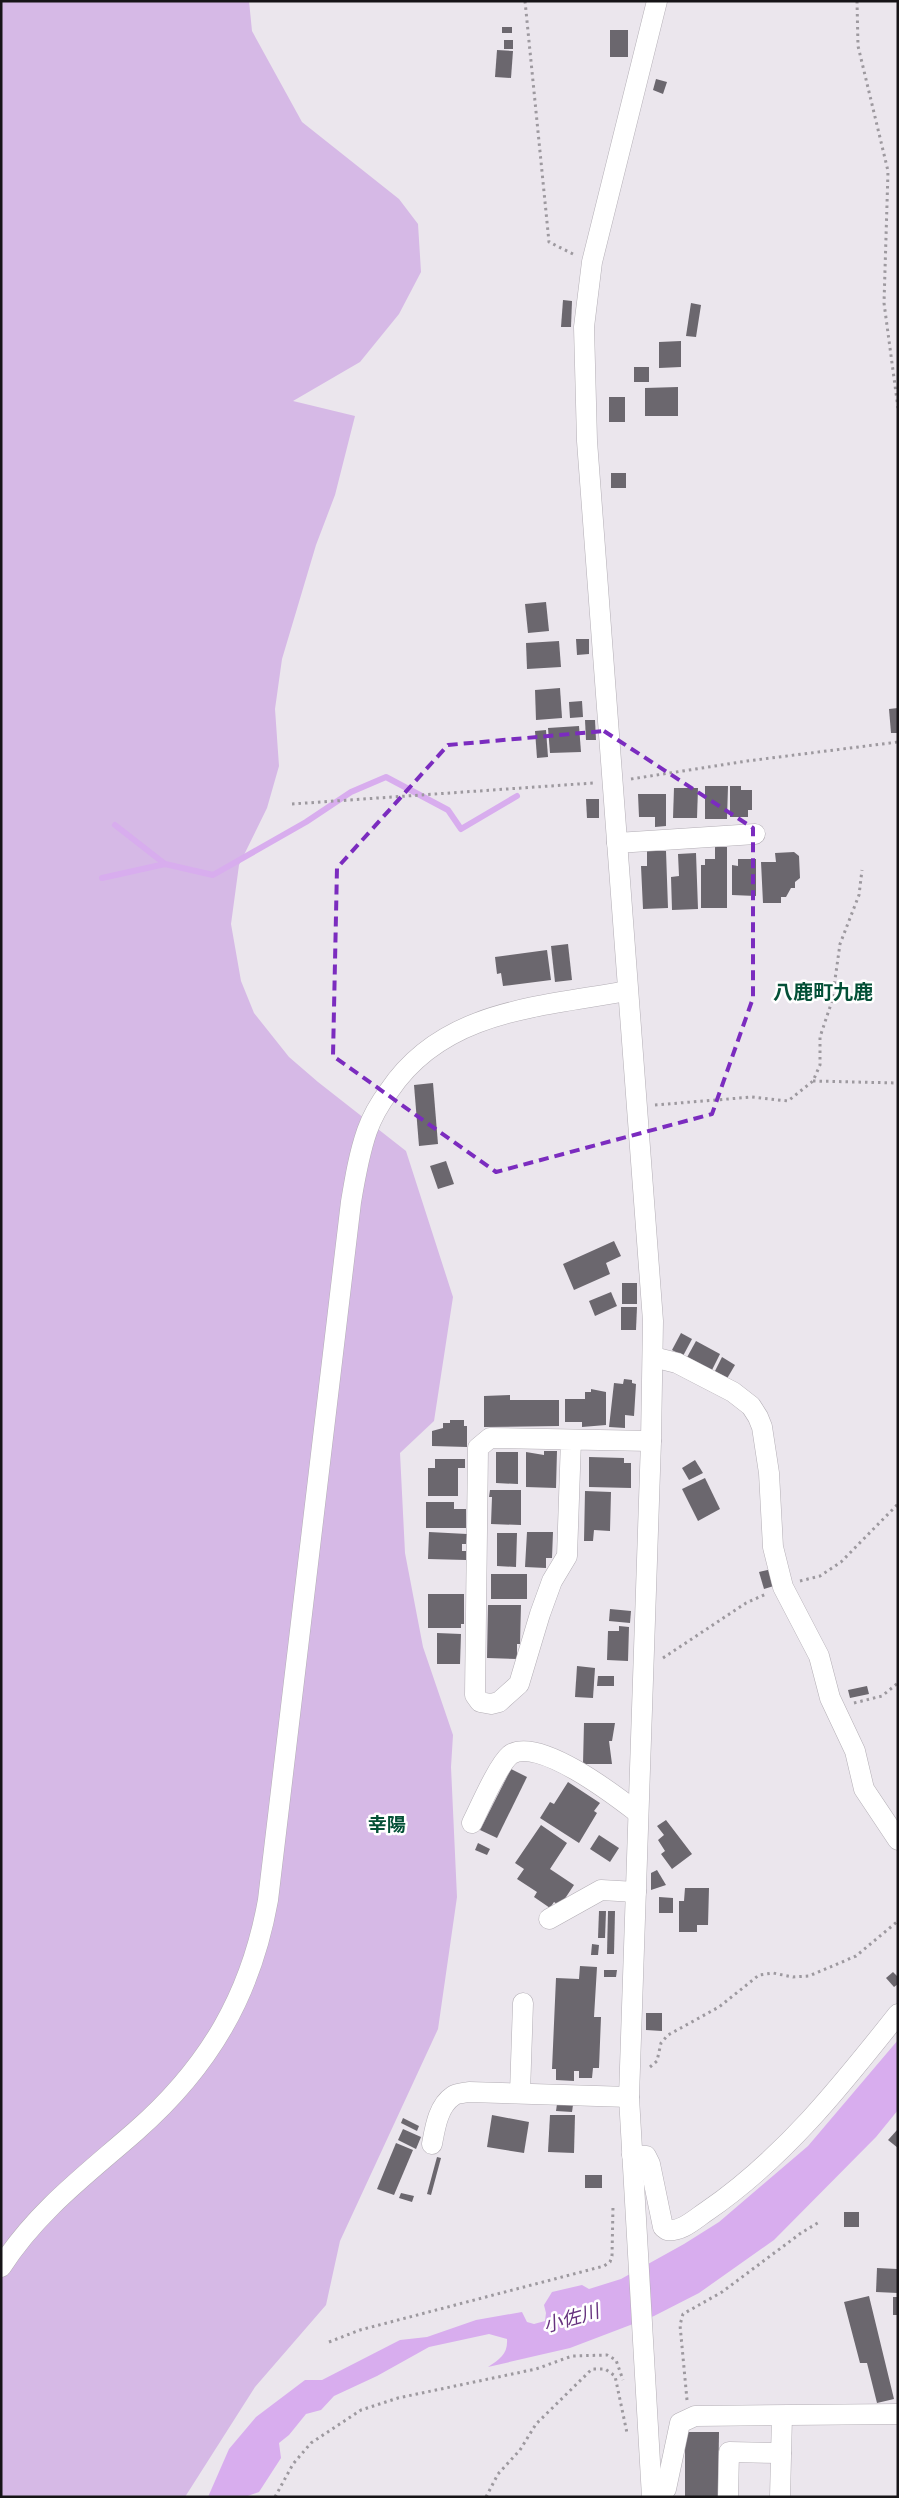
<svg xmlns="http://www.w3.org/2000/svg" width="899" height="2498" font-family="'Nunito Sans','Noto Sans JP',sans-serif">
  <rect width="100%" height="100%" fill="#ebe6ed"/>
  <polygon fill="#d6b9e6" points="1,1 249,1 252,31 302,122 399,199 418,224 421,272 399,314 360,362 293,401 355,416 335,495 316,545 282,659 275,709 279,766 267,808 239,865 231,924 241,981 254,1013 289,1057 318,1082 406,1151 453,1297 434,1421 400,1453 405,1553 423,1647 453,1735 451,1767 457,1897 438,2029 340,2241 326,2305 255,2387 185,2497 1,2497"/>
  <path fill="#d8adee" d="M 898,2040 L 898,2110 L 876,2137 L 774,2240 L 699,2293 L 654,2316 L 570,2348 L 488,2367 C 500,2359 508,2354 507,2339 L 489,2334 L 429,2347 L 377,2376 L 334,2396 L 321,2410 L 306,2414 L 289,2435 L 279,2443 L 281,2458 L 259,2492 L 245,2497 L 208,2497 L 229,2449 L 256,2417 L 305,2380 L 322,2380 L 400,2340 L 427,2337 L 476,2320 L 522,2312 L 527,2322 L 534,2324 L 545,2321 L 546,2313 L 544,2305 L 552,2292 L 582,2285 L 589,2289 L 621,2279 L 684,2244 L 719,2222 L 808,2146 Z"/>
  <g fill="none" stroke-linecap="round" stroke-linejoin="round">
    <g stroke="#d8adee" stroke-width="6">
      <polyline points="115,825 165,864"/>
      <polyline points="102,878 165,864 213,875 306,822 351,792 386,777 448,810 461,829 517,796"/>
    </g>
  </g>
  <g fill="#6b676e">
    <rect x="502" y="27" width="10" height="6"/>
    <rect x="610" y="30" width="18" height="27"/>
    <rect x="504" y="40" width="9" height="9"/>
    <polygon points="497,50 513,51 511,78 495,77"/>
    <polygon points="656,79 667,82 663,94 653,90"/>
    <polygon points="563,300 572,301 571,327 561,327"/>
    <polygon points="691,303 701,305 696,337 686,336"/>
    <polygon points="681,341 681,367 659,368 659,342"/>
    <rect x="634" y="367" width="15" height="15"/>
    <polygon points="678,387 678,416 645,416 645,388"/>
    <rect x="609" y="397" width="16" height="25"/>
    <rect x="611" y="473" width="15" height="15"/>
    <polygon points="546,602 549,631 528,633 525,604"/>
    <polygon points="576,639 589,639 589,654 577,655"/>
    <polygon points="559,641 561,667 527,669 526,643"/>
    <polygon points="560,688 562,718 536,720 535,690"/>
    <polygon points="582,701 583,717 570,718 569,702"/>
    <polygon points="898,708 898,733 891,733 889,709"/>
    <polygon points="585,720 595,720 596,740 586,740"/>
    <polygon points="579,726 581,752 550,753 548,728"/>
    <polygon points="546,730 548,757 537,758 535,731"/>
    <polygon points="705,786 728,786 727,819 705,819"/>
    <polygon points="730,786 741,786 741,790 752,790 752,810 748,810 748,817 730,817"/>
    <polygon points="674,788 698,788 697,818 673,818"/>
    <polygon points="638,794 666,794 666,826 655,827 655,817 639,817"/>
    <polygon points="586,799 599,799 599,818 587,818"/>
    <polygon points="715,847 727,847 727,908 701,908 701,865 705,865 705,859 715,859"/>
    <polygon points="647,851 666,851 668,908 643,909 641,866 647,866"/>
    <polygon points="794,852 799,856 800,878 795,882 795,888 791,888 786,897 781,897 781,903 763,903 761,862 776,862 775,853"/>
    <polygon points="696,853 698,909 672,910 671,877 679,876 678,854"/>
    <polygon points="738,859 756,859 756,896 732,895 732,865 738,866"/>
    <polygon points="568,944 572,980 555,982 551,946"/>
    <polygon points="547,950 551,980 503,986 501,973 497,974 495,957"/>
    <polygon points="433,1083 438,1144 419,1146 414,1085"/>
    <polygon points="446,1161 454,1184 438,1189 430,1166"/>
    <polygon points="614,1241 621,1256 606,1263 610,1274 574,1290 563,1264"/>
    <rect x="622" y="1283" width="15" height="21"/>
    <polygon points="611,1292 617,1306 595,1316 589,1301"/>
    <polygon points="621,1307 637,1307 636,1330 621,1330"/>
    <polygon points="681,1333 692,1339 683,1356 672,1350"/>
    <polygon points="696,1341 720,1354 710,1374 685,1361"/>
    <polygon points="722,1357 735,1365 725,1382 713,1375"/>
    <polygon points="624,1379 632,1380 632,1383 636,1384 634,1416 625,1415 625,1428 609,1427 614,1383 623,1384"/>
    <polygon points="591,1389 606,1392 606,1425 582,1427 582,1422 565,1422 565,1399 585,1399 585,1392 591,1392"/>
    <polygon points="510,1395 510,1400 559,1400 559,1426 484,1427 484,1396"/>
    <polygon points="450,1420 464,1420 464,1426 467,1426 467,1447 432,1446 432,1431 443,1428 443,1423 450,1423"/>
    <polygon points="544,1451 557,1451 556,1488 526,1487 526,1452 544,1455"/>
    <polygon points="496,1452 518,1452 518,1484 496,1483"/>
    <polygon points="589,1457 624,1458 624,1463 631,1463 631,1488 589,1487"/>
    <polygon points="435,1459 465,1459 465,1468 458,1468 458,1496 428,1496 428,1468 435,1468"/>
    <polygon points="695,1460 703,1473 689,1480 682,1468"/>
    <polygon points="705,1478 720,1509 698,1521 682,1489"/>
    <polygon points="490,1490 521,1490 521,1525 491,1524 492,1497 489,1497"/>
    <polygon points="585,1491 611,1492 610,1531 594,1530 593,1541 584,1541"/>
    <polygon points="426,1502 454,1502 454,1509 466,1509 466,1528 426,1528"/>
    <polygon points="429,1532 467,1534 466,1544 462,1544 462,1551 466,1551 466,1560 428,1559"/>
    <polygon points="527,1532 553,1532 552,1558 546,1558 546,1568 525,1567"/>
    <polygon points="497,1533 517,1533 516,1567 497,1566"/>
    <polygon points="772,1569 777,1585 764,1589 759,1572"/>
    <rect x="491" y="1574" width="36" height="25"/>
    <polygon points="428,1594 464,1594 464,1624 461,1624 461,1628 428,1628"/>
    <polygon points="488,1605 521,1605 520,1644 517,1644 517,1659 487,1658"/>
    <polygon points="610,1609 631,1611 630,1623 609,1621"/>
    <polygon points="619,1626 629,1627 628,1661 607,1660 608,1631 619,1631"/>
    <polygon points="437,1633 461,1634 460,1664 437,1664"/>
    <polygon points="577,1666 595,1668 593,1698 575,1697"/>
    <polygon points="598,1676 614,1676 614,1686 597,1686"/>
    <polygon points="867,1686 869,1694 850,1698 848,1690"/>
    <polygon points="584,1723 615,1723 612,1741 609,1741 612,1764 583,1764"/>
    <polygon points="511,1769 527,1777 497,1838 480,1830"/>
    <polygon points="568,1782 600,1803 594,1811 597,1813 579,1843 540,1818 550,1802 554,1804"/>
    <polygon points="666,1820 692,1854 672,1869 661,1854 665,1851 658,1840 664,1835 657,1826"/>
    <polygon points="541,1825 567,1843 550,1869 574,1885 560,1906 554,1902 550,1908 534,1897 537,1892 517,1879 524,1869 515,1863"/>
    <polygon points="599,1835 619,1848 610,1862 590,1849"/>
    <polygon points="478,1843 490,1849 487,1855 475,1850"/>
    <polygon points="657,1870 666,1885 651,1890 651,1873"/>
    <polygon points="685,1888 709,1888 708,1925 697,1925 697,1932 679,1932 679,1901 684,1901"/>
    <polygon points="659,1897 673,1898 673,1913 659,1913"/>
    <polygon points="599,1911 606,1911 605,1938 598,1938"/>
    <polygon points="608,1911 615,1911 614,1954 607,1954"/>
    <polygon points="592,1944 599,1945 598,1955 591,1955"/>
    <polygon points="580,1966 597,1967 594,2017 601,2017 599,2068 593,2068 592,2078 579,2078 579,2071 574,2071 574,2081 556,2080 556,2069 552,2069 556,1978 579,1979"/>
    <polygon points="604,1970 617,1970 616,1977 604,1977"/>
    <polygon points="893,1972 898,1977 898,1984 894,1987 886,1978"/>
    <polygon points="646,2013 662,2013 662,2031 646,2030"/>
    <polygon points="557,2104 573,2105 572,2112 556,2111"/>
    <polygon points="492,2115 529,2122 524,2153 487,2147"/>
    <polygon points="550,2115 575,2115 574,2153 548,2152"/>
    <polygon points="403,2118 419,2126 417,2131 401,2123"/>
    <polygon points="403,2129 421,2137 416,2149 398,2140"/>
    <polygon points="898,2129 898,2148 888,2140"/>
    <polygon points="396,2143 413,2150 394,2195 377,2189"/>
    <polygon points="437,2157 441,2158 431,2195 427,2194"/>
    <rect x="585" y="2175" width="17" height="13"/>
    <polygon points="401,2193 414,2196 412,2202 399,2198"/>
    <rect x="844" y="2212" width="15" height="15"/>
    <polygon points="877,2268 897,2269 898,2293 876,2292"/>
    <polygon points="869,2296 894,2399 877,2403 867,2363 860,2363 844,2302"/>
    <rect x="893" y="2297" width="5" height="18"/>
    <polygon points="685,2432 719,2432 718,2497 685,2497"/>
  </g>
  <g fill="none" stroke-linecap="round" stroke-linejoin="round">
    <defs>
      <g id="minor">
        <polyline points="617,843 755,834"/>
        <polyline points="653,1357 677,1363 733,1392 751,1406 758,1417 762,1427 769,1473 773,1547 783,1587 819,1656 830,1698 855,1751 864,1789 898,1840"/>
        <polyline points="571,1440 567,1556 552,1581 540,1614 519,1684 499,1702 491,1704 480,1702 475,1695 478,1448 490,1438 651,1441"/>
        <path d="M 472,1823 C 480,1807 498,1765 510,1755 C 537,1735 616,1796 638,1813"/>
        <polyline points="549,1919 601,1890 636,1892"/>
        <polyline points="520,2093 523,2003"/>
        <path d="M 432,2144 C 435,2128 438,2106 453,2096 C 457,2093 464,2093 469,2092 L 629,2097"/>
        <path d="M 632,2155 L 646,2156 L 650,2164 L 663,2227 L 667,2230 C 682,2232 695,2219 707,2211 C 783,2159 841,2086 898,2014"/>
        <path d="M 1,2267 C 37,2211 87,2174 136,2131 C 209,2067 251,1995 268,1900 L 351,1202 C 355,1178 359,1154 367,1131 C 372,1117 380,1103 389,1091 C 443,1010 539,1007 627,991"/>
        <polyline points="652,2497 629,2097 651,1441 653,1321 587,441 584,327 592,262 657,1"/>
        <polyline points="659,2497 666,2489 680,2423 695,2416 898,2414"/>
        <polyline points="728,2497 729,2452 781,2453"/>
        <polyline points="780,2497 782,2416"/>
      </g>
    </defs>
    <use href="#minor" stroke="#b3aeb5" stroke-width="21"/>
    <g stroke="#9d999f" stroke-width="3" stroke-dasharray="2.5 4" stroke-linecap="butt">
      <polyline points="525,1 549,242 573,254"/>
      <polyline points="857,1 858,46 888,171 884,303 898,408"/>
      <polyline points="631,779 747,761 898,742"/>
      <polyline points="292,804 593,783"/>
      <polyline points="813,1081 898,1083"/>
      <polyline points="655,1105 752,1097 788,1101 813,1081 820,1065 820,1037 832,1001 840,944 859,895 862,870"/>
      <polyline points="800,1581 820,1576 841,1562 898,1504"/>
      <polyline points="663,1658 746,1603 766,1594"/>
      <polyline points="854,1703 882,1696 898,1683"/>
      <polyline points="650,2067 657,2061 661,2043 668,2035 719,2007 759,1975 773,1973 793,1977 809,1976 856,1956 898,1921"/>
      <polyline points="329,2342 360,2330 604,2266 610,2262 612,2256 613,2206"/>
      <polyline points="687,2400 680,2325 683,2314 722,2292 801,2233 821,2221"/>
      <polyline points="275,2497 293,2464 311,2443 361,2410 398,2398 536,2369 572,2356 607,2355 616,2360 623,2380"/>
      <polyline points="486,2497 498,2474 520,2450 536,2424 592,2369 605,2369 615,2376 627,2433"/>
    </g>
    <use href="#minor" stroke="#fff" stroke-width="20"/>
  </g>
  <path fill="none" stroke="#7b2cbf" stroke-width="4" stroke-dasharray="10 6" stroke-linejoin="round" d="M 604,731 L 753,828 L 753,998 L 712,1114 L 496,1172 L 333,1056 L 337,868 L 448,745 Z"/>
  <g text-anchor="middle" stroke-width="5" stroke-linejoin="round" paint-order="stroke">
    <g font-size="19" font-weight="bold" fill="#045037" stroke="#fff">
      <text x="387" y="1831">幸陽</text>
    </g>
    <g font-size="19" font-style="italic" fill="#67347f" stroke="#fff">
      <text transform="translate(571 2318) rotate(-16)" y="7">小佐川</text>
    </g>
    <g font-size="20" font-weight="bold" fill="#045037" stroke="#fff">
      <text x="823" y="999">八鹿町九鹿</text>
    </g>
  </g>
  <rect width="899" height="2498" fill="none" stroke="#161417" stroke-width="5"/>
</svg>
